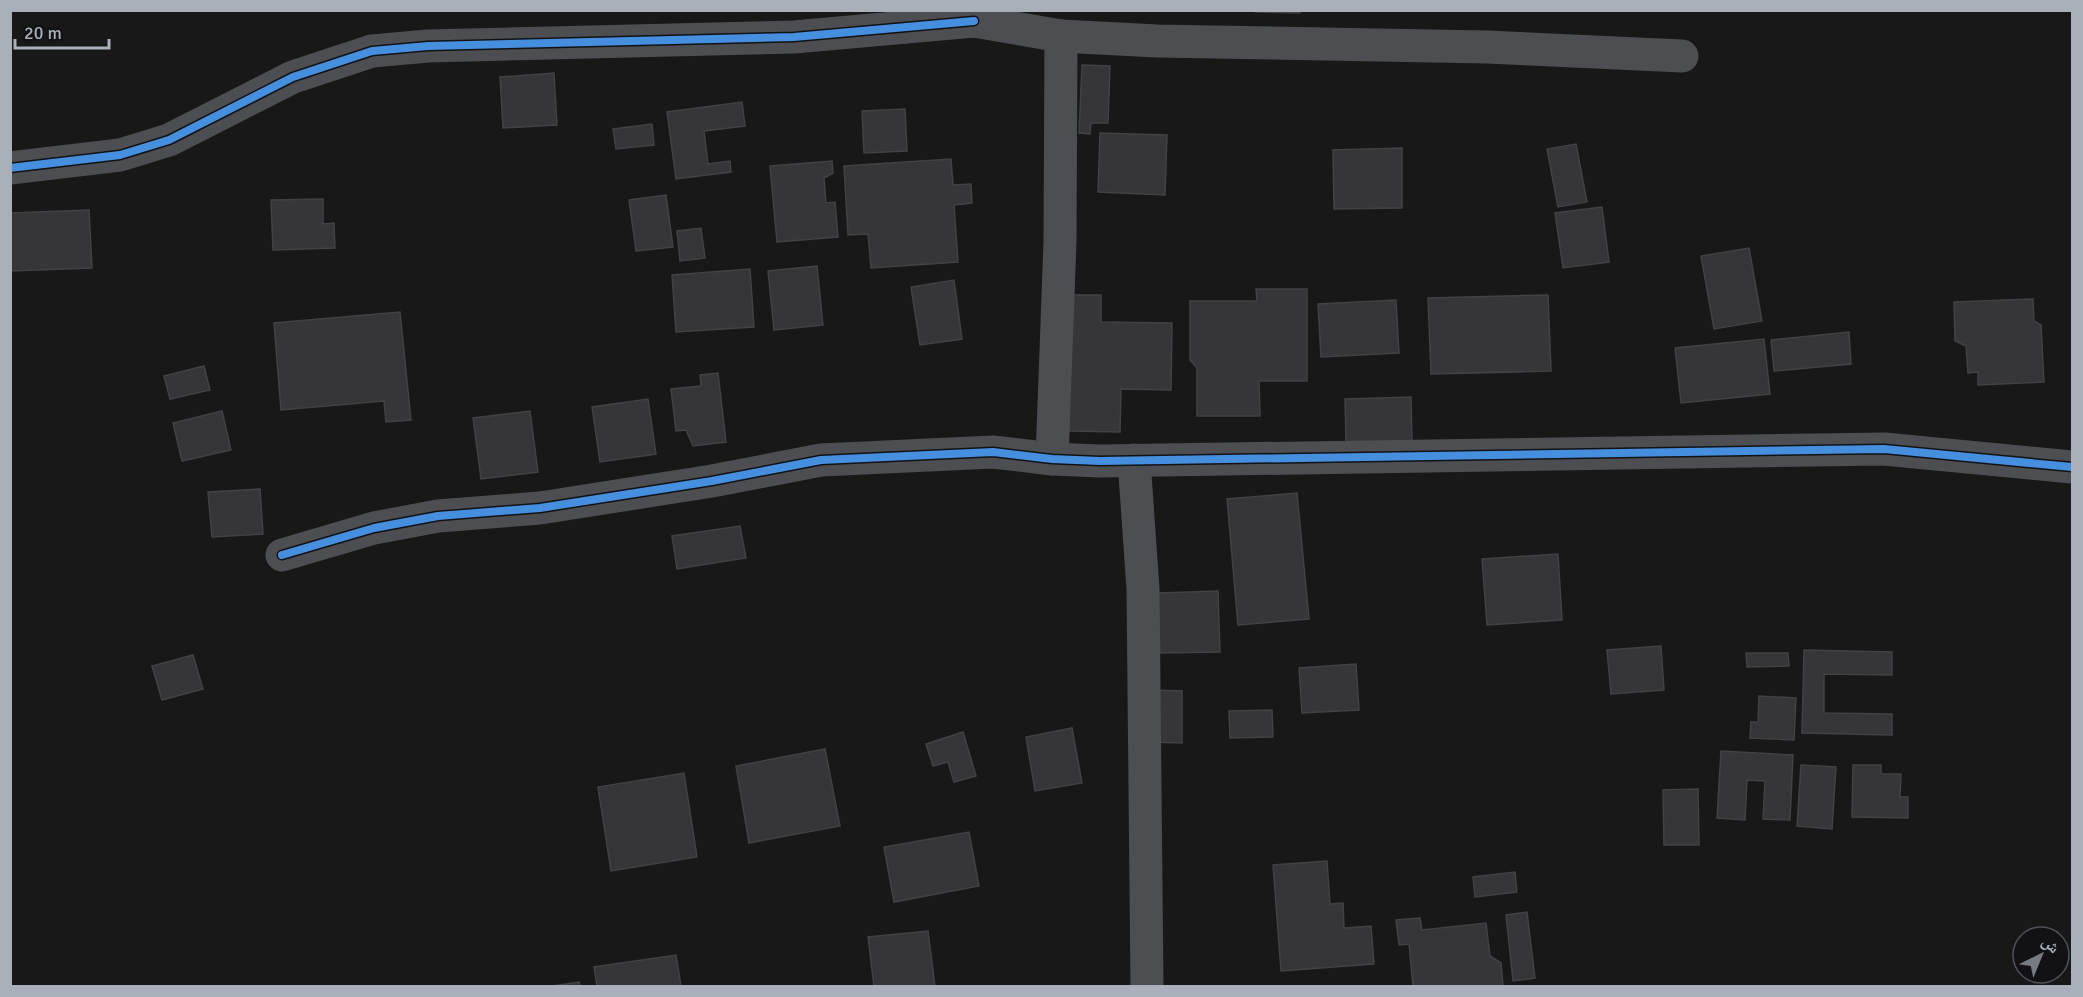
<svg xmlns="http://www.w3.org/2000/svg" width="2083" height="997" font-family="Signika,'Noto Naskh Arabic',sans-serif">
  <rect width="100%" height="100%" fill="#181819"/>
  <g fill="#363638" stroke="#414245" stroke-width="1.5">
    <polygon points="1256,10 1300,10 1300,13 1256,12"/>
    <polygon points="1082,65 1110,66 1108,123 1091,123 1090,134 1079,133"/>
    <polygon points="554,73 557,125 503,128 500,77"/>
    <polygon points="742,102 745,126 704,131 708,164 730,161 731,172 676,179 667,112"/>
    <polygon points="905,109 907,151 864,153 862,111"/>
    <polygon points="652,124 654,145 616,149 613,129"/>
    <polygon points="1100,133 1167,135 1165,195 1098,192"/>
    <polygon points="1576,144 1587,202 1558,207 1547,149"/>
    <polygon points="1402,148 1402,208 1334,209 1333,150"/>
    <polygon points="951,159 953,185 971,184 972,203 954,205 958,262 871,268 868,234 848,235 844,166"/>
    <polygon points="832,161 833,173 824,178 826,203 835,202 838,237 777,242 770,166"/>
    <polygon points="666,195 673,247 636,251 629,200"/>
    <polygon points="323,199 323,224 334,223 335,248 273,250 271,200"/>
    <polygon points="1602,207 1609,262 1563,268 1555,213"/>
    <polygon points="89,210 92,268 10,271 10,213"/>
    <polygon points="701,228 705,258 680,261 677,231"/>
    <polygon points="1749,248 1762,321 1714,329 1701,256"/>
    <polygon points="817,266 823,325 774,330 768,271"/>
    <polygon points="750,269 754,327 676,332 672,275"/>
    <polygon points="954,280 962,339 920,345 911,287"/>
    <polygon points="1256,289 1307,289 1307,381 1259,381 1260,416 1197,416 1197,368 1190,360 1190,301 1257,301"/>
    <polygon points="1071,295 1101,295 1101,322 1172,323 1171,390 1121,389 1120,432 1069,431"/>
    <polygon points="1548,295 1551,371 1431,374 1428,298"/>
    <polygon points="2033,299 2034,321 2041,325 2044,382 1978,385 1978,372 1968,373 1966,346 1955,341 1954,302"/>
    <polygon points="1396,300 1399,353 1321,357 1318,304"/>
    <polygon points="400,312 411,420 386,422 384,401 281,410 274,323"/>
    <polygon points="1849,332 1851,364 1774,371 1771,340"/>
    <polygon points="1764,339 1770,394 1681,403 1675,348"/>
    <polygon points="204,366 210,390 170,399 164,376"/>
    <polygon points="718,373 726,442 693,446 686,430 676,431 671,389 701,386 700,375"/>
    <polygon points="1411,397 1412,442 1346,443 1345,399"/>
    <polygon points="648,399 656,454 600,462 592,407"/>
    <polygon points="222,411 231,450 182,461 173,423"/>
    <polygon points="530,411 538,472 481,479 473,418"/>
    <polygon points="260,489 263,534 212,537 208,492"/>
    <polygon points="1297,493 1309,619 1238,625 1227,499"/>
    <polygon points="740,526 746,558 677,569 672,536"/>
    <polygon points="1558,554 1562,620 1487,625 1482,559"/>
    <polygon points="1218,591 1220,652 1160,653 1158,593"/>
    <polygon points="1661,646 1664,690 1611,694 1607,650"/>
    <polygon points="1804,650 1892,652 1892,675 1824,674 1824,713 1892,714 1892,735 1802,733"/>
    <polygon points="1746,653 1788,653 1789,666 1747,667"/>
    <polygon points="193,655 203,689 162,700 152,666"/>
    <polygon points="1356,664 1359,710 1302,713 1299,668"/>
    <polygon points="1153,690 1182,691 1182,743 1152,742"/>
    <polygon points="1759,696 1796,698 1794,740 1750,738 1751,722 1758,722"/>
    <polygon points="1272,710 1273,737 1230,738 1229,711"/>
    <polygon points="1072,728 1082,783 1035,791 1026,737"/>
    <polygon points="963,732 976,776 954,782 948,762 933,766 926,744"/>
    <polygon points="825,749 840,826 749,843 736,766"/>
    <polygon points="1721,751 1793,755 1790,820 1763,819 1765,781 1747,780 1745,820 1717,818"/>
    <polygon points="1801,765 1836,767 1832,829 1797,826"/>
    <polygon points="1853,765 1881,765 1881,774 1901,774 1900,797 1908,797 1908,818 1852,817"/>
    <polygon points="684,773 697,857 611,871 598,787"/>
    <polygon points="1698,789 1699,845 1664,845 1663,790"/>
    <polygon points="969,832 979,886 894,902 884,847"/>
    <polygon points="1327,861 1330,904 1343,903 1344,928 1371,926 1374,964 1281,971 1273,865"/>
    <polygon points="1515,872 1517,892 1475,897 1473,877"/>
    <polygon points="1527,912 1535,978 1513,981 1506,915"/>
    <polygon points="1420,918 1422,930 1486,923 1490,956 1501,963 1503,986 1413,986 1409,944 1399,945 1396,920"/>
    <polygon points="928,931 935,986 874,986 868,937"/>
    <polygon points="676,955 681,986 597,986 594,967"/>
    <polygon points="579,982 580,986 552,986"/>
  </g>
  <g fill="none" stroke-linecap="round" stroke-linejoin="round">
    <g stroke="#4c4e52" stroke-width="33">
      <polyline points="973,10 974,21 1061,36 1060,242 1052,459"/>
      <polyline points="1061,36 1157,41 1487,47 1682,56"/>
      <polyline points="10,168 120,155 169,140 293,77 372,51 428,46 794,37 974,21"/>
      <polyline points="1134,460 1143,589 1147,986"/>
      <polyline points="282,555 374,528 438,516 540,508 712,481 821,460 993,452 1052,459 1100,461 1884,449 2072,467"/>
    </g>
    <defs>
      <g id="cycleway">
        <polyline points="10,168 120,155 169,140 293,77 372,51 428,46 794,37 974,21"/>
        <polyline points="282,555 374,528 438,516 540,508 712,481 821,460 993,452 1052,459 1100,461 1884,449 2072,467"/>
      </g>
    </defs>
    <use href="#cycleway" stroke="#121215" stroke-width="11"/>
    <use href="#cycleway" stroke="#468fdf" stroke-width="8"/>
  </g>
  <rect width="2083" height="997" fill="none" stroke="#a9b0ba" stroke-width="24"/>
  <g transform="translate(2041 955) rotate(43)"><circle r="28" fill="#121215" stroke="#4e5157" stroke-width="1.5"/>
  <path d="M0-4.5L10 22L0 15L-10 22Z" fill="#767b82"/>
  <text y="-9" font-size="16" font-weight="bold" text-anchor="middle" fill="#a9b0ba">ش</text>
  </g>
  <path d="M15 39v9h94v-9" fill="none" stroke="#a9b0ba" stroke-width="3"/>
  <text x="24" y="39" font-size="18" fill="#a9b0ba" stroke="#121215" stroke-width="4.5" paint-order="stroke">20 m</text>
</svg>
